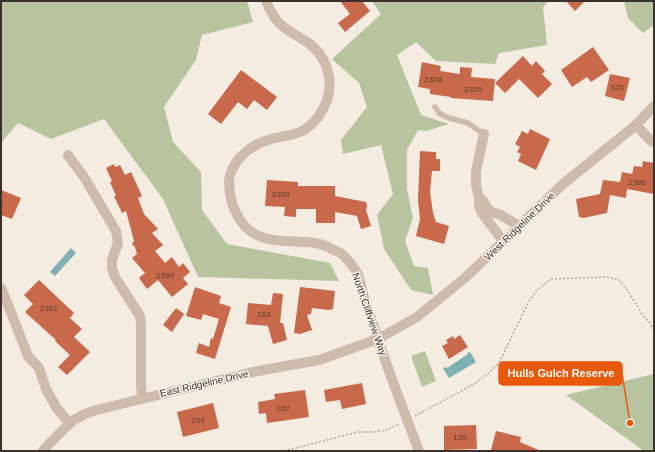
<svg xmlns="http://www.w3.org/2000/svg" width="655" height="452" font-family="Helvetica,sans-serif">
  <rect width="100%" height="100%" fill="#f4ebe1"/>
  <g fill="#b8c4a0">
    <polygon points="1,1 247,1 253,22 202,35 196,60 164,107 173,142 201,172 202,210 227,244 330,263 339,281 198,277 163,199 104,119 51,139 18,123 1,143"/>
    <polygon points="372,1 549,1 543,7 547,45 499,53 495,64 436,61 416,42 397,55 421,115 449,124 426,131 418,130 407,150 407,189 413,218 405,241 414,266 428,268 433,295 411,290 384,249 377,215 393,194 381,145 343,154 341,140 367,107 359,83 332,59 381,14"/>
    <polygon points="624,1 654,1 654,25 643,33 628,18"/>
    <polygon points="425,351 436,381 422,387 411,356"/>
    <polygon points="654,374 654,451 644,451 566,395"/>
  </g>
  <g fill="#7fb0b2">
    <polygon points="71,248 76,253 55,276 50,272"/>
    <polygon points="470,352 476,362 449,378 443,368 446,367 447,368 468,354 467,353"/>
  </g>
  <g fill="#c8694b">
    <polygon points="340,1 362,1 370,11 345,32 338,23 350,14"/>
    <polygon points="566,1 585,1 575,11"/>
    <polygon points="593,47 609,70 591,82 587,77 572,87 561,70"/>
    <polygon points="523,56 532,66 536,61 545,71 542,74 552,84 538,98 519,79 505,93 495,83"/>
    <polygon points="422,62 441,66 440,71 460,74 460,67 472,68 471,77 495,79 493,101 451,98 451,97 430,94 430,89 418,87"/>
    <polygon points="241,70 277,97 267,110 254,100 247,109 238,102 221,124 208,114"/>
    <polygon points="610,74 630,78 624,101 605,96"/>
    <polygon points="530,129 550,139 536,170 518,161 521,154 517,152 520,147 515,144 522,131 528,134"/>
    <polygon points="420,151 436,152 436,159 440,159 440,171 432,171 430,192 433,213 436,222 449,226 444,244 416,236 420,219 418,200"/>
    <polygon points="643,161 654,163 654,194 627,189 626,198 610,195 607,213 583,218 579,217 576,199 600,194 603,180 620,182 622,172 632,174 634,166 642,167"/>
    <polygon points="114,164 115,167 120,165 125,175 131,172 142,196 138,198 144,214 158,229 152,233 163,245 155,251 165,263 172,257 179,267 183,263 190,272 183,278 188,284 172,297 158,280 147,289 139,278 145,273 132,258 137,254 135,247 132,244 134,241 126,211 122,213 114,196 116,196 110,182 112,181 106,168"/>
    <polygon points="267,180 298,182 298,186 335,186 335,196 366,202 367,206 366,210 371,226 361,229 357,216 335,212 335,223 316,223 316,209 296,209 296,217 284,216 285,207 265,206"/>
    <polygon points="1,190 21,198 12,219 1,215"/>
    <polygon points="39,280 74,313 70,318 82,329 74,337 90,352 67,375 58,367 70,355 55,341 56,340 25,312 33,304 24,295"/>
    <polygon points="195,287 221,296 219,303 231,307 215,359 196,353 199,343 209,347 211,338 213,339 219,319 203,314 201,320 186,316"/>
    <polygon points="300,287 335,291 333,309 329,310 312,308 311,314 307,315 312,330 300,334 294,333"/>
    <polygon points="273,293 283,294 280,323 283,323 287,340 273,344 268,326 246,324 248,303 271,305"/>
    <polygon points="176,308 184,314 172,332 163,325"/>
    <polygon points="460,335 468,347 449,359 442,346 448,343 446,340 453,336 454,339"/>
    <polygon points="362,383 366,404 342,409 340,400 326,402 324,390"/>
    <polygon points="305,390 309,417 267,423 266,413 259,414 258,402 275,399 274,394"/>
    <polygon points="213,403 219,428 183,437 177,412"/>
    <polygon points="476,425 477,449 444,450 444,426"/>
    <polygon points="496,431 521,437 520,442 541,451 497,451 491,450"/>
  </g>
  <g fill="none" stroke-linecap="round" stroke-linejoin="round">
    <g stroke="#b9a596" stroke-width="1.5" stroke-dasharray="2 2" stroke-linecap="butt">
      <polyline points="415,416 474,384 489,373 500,361 528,303 536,291 551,279 607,277 619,280 628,291 644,317 650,323 654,331"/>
      <polyline points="284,451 358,432 374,432 386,430 399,424"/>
    </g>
    <polyline stroke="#cdbbac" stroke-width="5.5" points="435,107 440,114 449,118 468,123 484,134"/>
    <g stroke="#cdbbac" stroke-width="10">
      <path d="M 266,1 C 269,9 273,16 279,23 C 287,31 298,36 307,42 C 329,57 336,86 323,109 C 319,117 312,125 304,130 C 294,136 282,136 271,139 C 253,144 236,156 230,175 C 228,183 230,195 232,203 C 236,215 242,226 253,233 C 278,248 308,235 332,249 C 336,251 340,252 343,255 C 349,261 355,268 358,275 C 360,281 362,288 363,294 C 368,309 373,324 378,339 C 390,376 405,414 419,451"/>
      <polyline points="636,125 651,141 654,142"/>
      <polyline points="484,134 476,171 476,185 479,198 479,206 482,213 503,241"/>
      <polyline points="68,155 84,177 116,231 118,243 112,260 112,268 115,277 140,316 141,325 141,384 142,398"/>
      <polyline points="479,198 484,202 488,209 492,212 501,215 519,226"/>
      <polyline points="1,288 8,305 28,356 39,368 46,389 56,407 70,424"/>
      <polyline points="43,451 46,447 72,421 85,414 96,410 258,371 319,360 378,339 417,317 466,277 563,184 636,125 654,106"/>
    </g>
  </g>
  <g text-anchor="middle" stroke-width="3" stroke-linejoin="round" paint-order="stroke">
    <g font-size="8" fill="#5e3e33">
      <text x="433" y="82">2328</text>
      <text x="617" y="90">325</text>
      <text x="473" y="92">2320</text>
      <text x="637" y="185">2380</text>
      <text x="281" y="197">2393</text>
      <text x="165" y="278">2399</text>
      <text x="49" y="311">2361</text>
      <text x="264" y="317">163</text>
      <text x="283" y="411">162</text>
      <text x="198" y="423">204</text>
      <text x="460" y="440">139</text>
    </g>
    <g font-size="10" fill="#3b302b" stroke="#fbf5ee">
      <text transform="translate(519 226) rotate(-44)" y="4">West Ridgeline Drive</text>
      <text transform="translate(370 314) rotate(71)" y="4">North Cliffview Way</text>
      <text transform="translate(204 383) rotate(-13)" y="4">East Ridgeline Drive</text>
    </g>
  </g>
  <path fill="none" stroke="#e8590c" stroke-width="1.5" d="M630 423L622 373"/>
  <circle fill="#e8590c" stroke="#fbf5ee" stroke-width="1.5" cx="630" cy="423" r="4"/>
  <rect fill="#e8590c" stroke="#e8590c" stroke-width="1.5" x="499" y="362" width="123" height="23" rx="4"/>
  <g font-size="11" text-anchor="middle" font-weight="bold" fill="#fff">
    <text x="561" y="377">Hulls Gulch Reserve</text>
  </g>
  <rect width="655" height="452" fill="none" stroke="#3b302b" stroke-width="4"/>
</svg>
